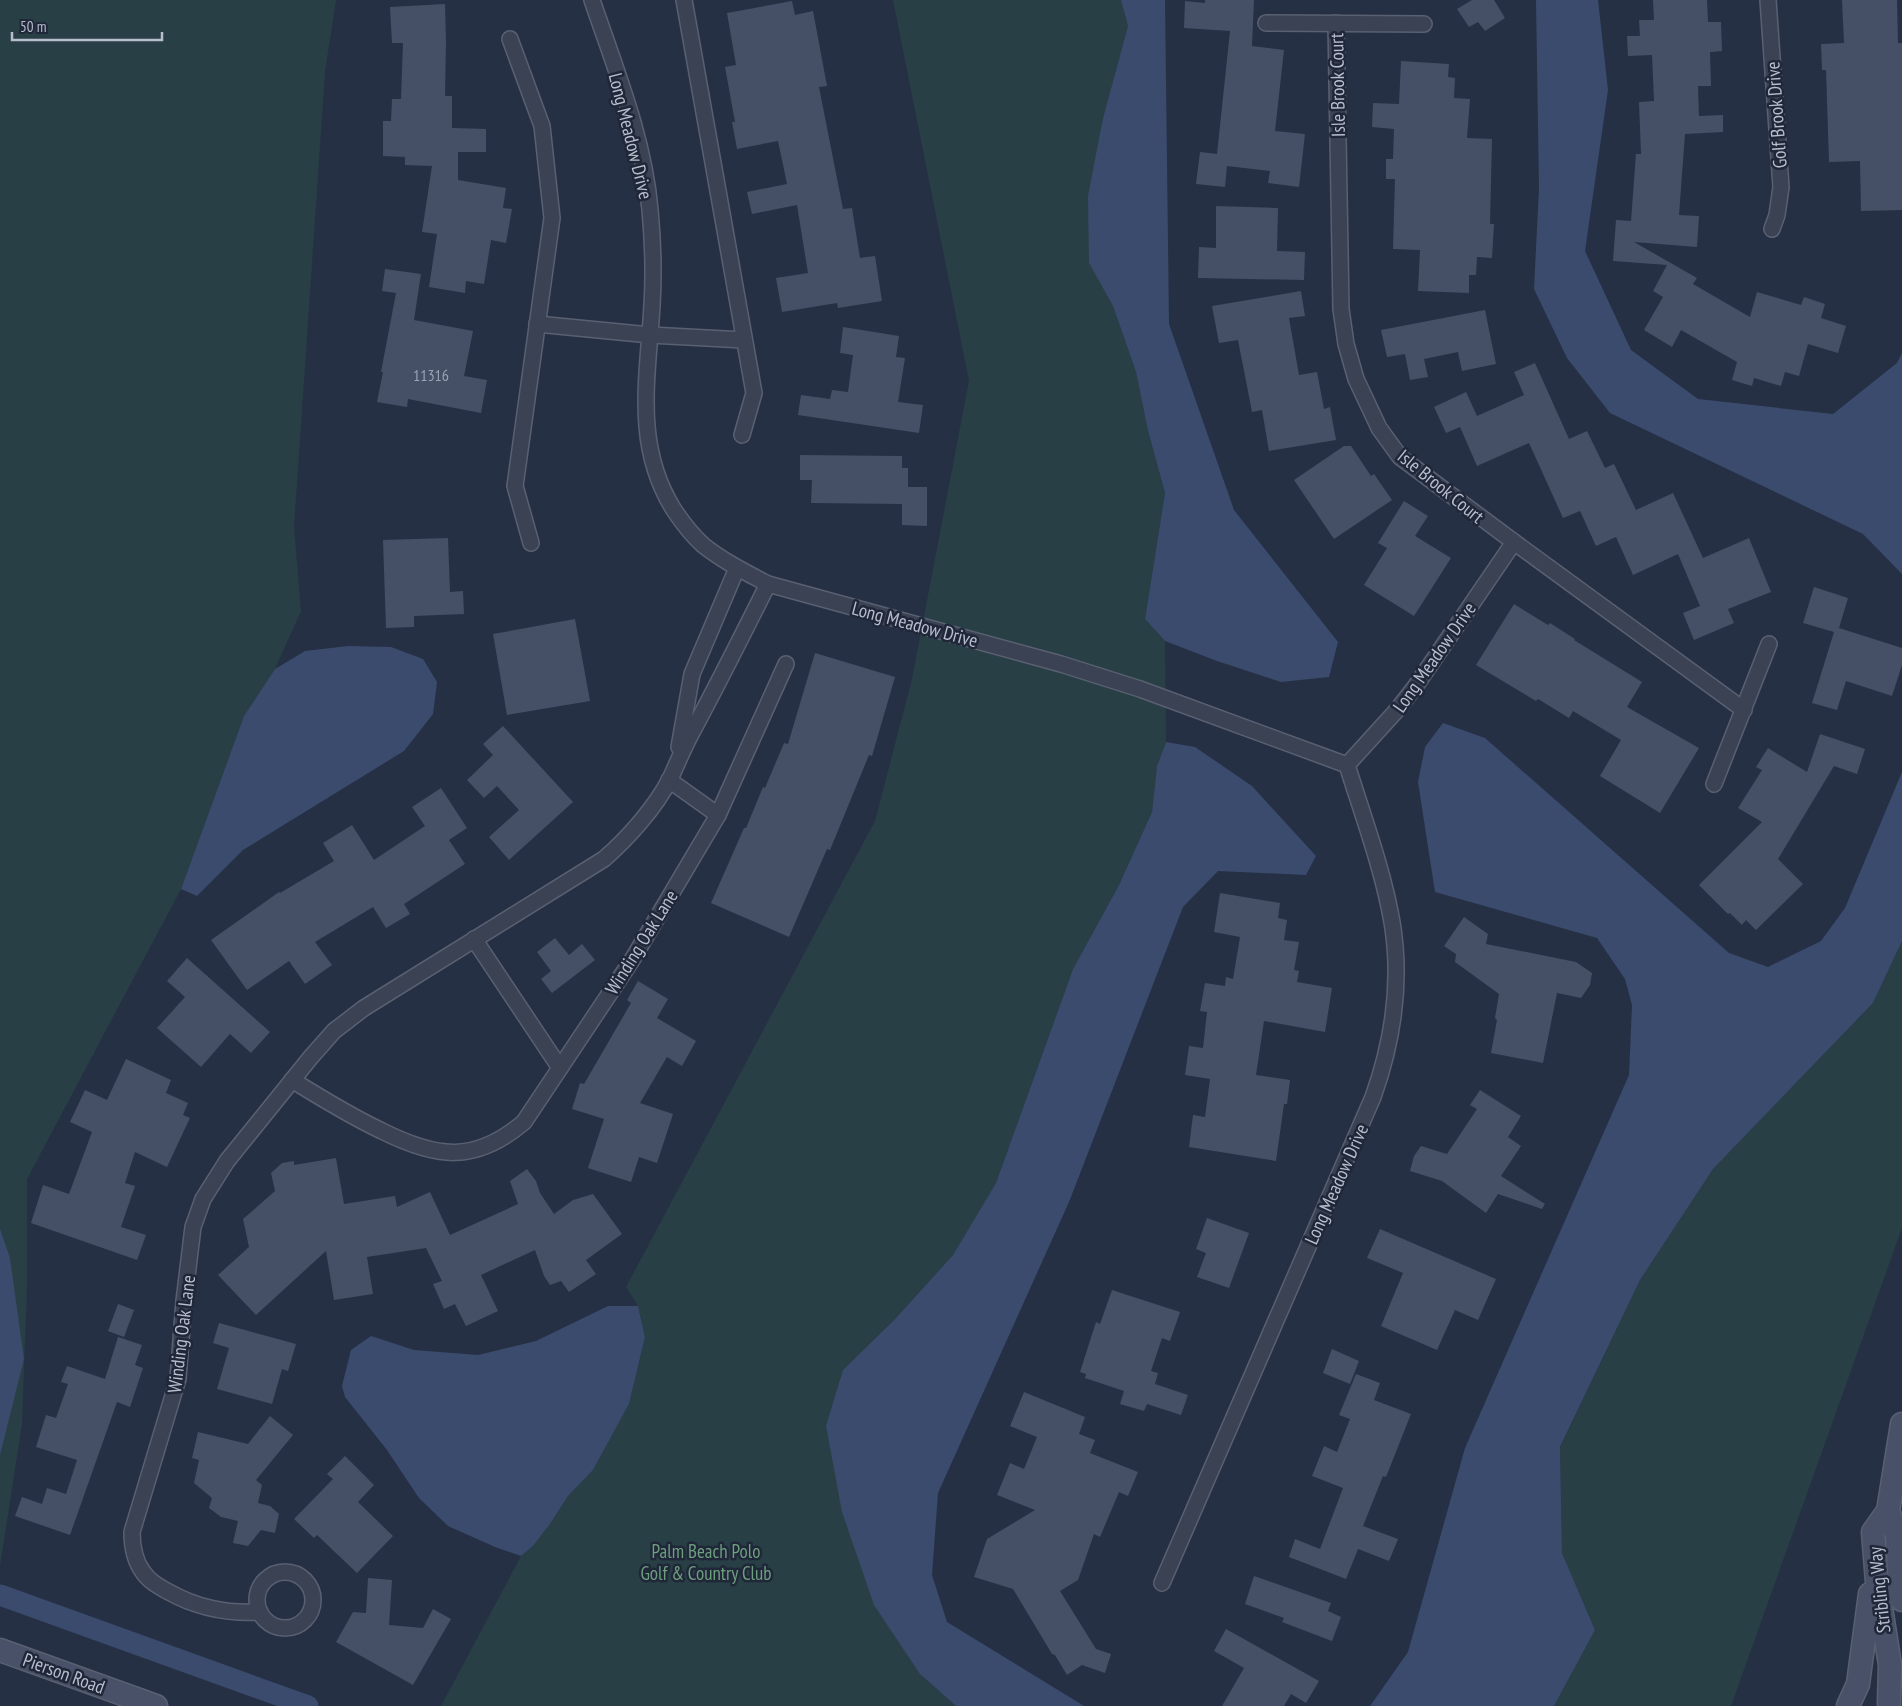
<svg xmlns="http://www.w3.org/2000/svg" width="1902" height="1706" font-family="'PT Sans Narrow',sans-serif">
  <rect width="100%" height="100%" fill="#263044"/>
  <g fill="#283f45">
    <polygon points="0,0 336,0 325,72 294,527 301,611 275,669 244,716 181,889 27,1179 27,1287 22,1424 0,1566"/>
    <polygon points="893,0 1121,0 1128,26 1103,118 1089,262 1113,306 1136,372 1148,431 1165,493 1145,619 1165,641 1166,742 1157,766 1152,812 1119,885 1073,969 996,1183 953,1255 895,1319 843,1370 920,1674 956,1706 441,1706 521,1556 533,1546 550,1524 568,1496 593,1470 629,1404 645,1337 638,1306 626,1287 875,821 912,679 969,381"/>
    <polygon points="1902,941 1902,1228 1731,1706 1554,1706 1595,1630 1562,1553 1560,1448 1640,1280 1713,1169 1873,1003"/>
  </g>
  <g fill="#3b4b6d">
    <polygon points="1121,0 1165,0 1169,324 1234,510 1338,642 1329,677 1281,682 1217,661 1165,641 1145,619 1165,493 1148,431 1136,372 1113,306 1089,263 1088,196 1103,118 1128,26"/>
    <polygon points="1536,0 1598,0 1608,90 1585,251 1631,350 1698,399 1833,414 1897,363 1902,353 1902,574 1863,534 1610,413 1567,358 1534,289 1539,188"/>
    <polygon points="348,646 391,647 423,659 437,682 433,714 404,751 243,850 197,896 181,889 244,716 275,669 305,651"/>
    <polygon points="1443,723 1485,738 1729,953 1768,967 1821,941 1845,908 1902,772 1902,941 1873,1003 1713,1169 1640,1280 1560,1447 1562,1553 1595,1630 1554,1706 1370,1706 1408,1652 1465,1448 1629,1075 1632,1005 1625,979 1597,938 1435,892 1418,782 1425,747"/>
    <polygon points="1166,742 1195,747 1252,786 1316,856 1306,875 1218,871 1183,907 1069,1202 938,1493 932,1575 947,1622 1084,1706 956,1706 920,1674 874,1605 842,1512 826,1426 843,1370 895,1319 953,1255 996,1183 1073,969 1119,885 1152,812 1157,766"/>
    <polygon points="0,1229 10,1258 24,1359 0,1455"/>
    <polygon points="608,1306 638,1306 645,1337 629,1404 593,1470 568,1496 550,1524 533,1546 521,1556 495,1547 448,1526 419,1498 387,1450 345,1397 342,1386 351,1350 371,1336 414,1350 478,1355 536,1341"/>
  </g>
  <g fill="none" stroke-linecap="round" stroke-linejoin="round">
    <polyline stroke="#3b4b6d" stroke-width="21" points="0,1595 308,1706"/>
  </g>
  <g fill="#454f66">
    <polygon points="1205,0 1254,0 1252,46 1284,50 1275,131 1305,134 1299,187 1268,183 1270,171 1227,166 1225,187 1196,184 1200,152 1217,154 1230,31 1184,28 1185,1 1205,3"/>
    <polygon points="1472,0 1494,0 1505,18 1485,31 1478,22 1469,27 1457,9"/>
    <polygon points="1653,0 1707,0 1708,22 1721,22 1722,51 1710,52 1711,86 1698,86 1699,116 1723,115 1723,132 1685,134 1679,215 1699,216 1697,247 1634,242 1697,278 1693,284 1750,317 1757,292 1801,305 1804,297 1825,304 1821,318 1846,326 1838,353 1808,344 1799,376 1785,372 1781,386 1754,378 1752,386 1732,380 1737,362 1681,330 1672,347 1644,330 1663,297 1653,291 1667,265 1613,261 1616,220 1631,221 1636,154 1641,154 1639,102 1654,101 1652,55 1628,56 1627,36 1640,36 1639,20 1654,20"/>
    <polygon points="1842,0 1897,0 1898,43 1902,43 1902,210 1861,211 1860,161 1829,162 1826,70 1822,70 1821,44 1844,43"/>
    <polygon points="792,1 795,15 813,11 827,86 819,87 843,209 852,208 860,258 875,256 882,301 838,308 837,303 782,312 776,278 808,273 797,205 752,214 747,192 787,184 778,141 737,149 732,122 735,122 725,67 736,65 727,13"/>
    <polygon points="445,4 446,41 445,96 452,96 452,128 486,129 486,152 458,152 458,180 506,188 503,208 512,209 506,243 491,240 484,284 466,281 465,293 429,287 437,234 422,232 432,166 405,165 405,157 383,156 383,121 391,121 392,99 401,99 403,43 392,43 390,7"/>
    <polygon points="1401,61 1449,64 1448,77 1455,78 1454,98 1470,99 1467,138 1492,139 1490,224 1494,224 1492,258 1477,257 1476,275 1469,275 1469,293 1418,291 1420,250 1393,249 1395,179 1386,179 1386,159 1393,159 1394,129 1372,127 1373,103 1399,104"/>
    <polygon points="1216,206 1278,208 1277,251 1305,252 1304,280 1198,278 1199,247 1216,248"/>
    <polygon points="385,269 421,274 414,320 473,331 464,376 487,380 481,413 408,399 407,407 377,402 383,372 381,372 396,293 382,291"/>
    <polygon points="1301,291 1305,316 1289,318 1299,375 1317,372 1324,409 1330,407 1336,440 1269,451 1262,410 1252,412 1238,340 1219,343 1212,306"/>
    <polygon points="1485,310 1496,364 1462,371 1458,352 1424,359 1428,377 1410,380 1405,354 1387,357 1381,330"/>
    <polygon points="843,327 899,336 896,357 905,358 898,402 923,405 919,433 798,415 801,395 830,399 832,390 848,392 853,355 840,353"/>
    <polygon points="1535,363 1569,439 1587,431 1605,468 1614,464 1636,510 1673,493 1703,558 1749,538 1771,592 1728,609 1734,623 1694,640 1683,613 1700,606 1678,554 1633,575 1616,537 1596,546 1580,511 1563,518 1529,443 1477,466 1460,427 1446,433 1434,407 1466,392 1477,416 1524,395 1514,372"/>
    <polygon points="1344,446 1351,446 1371,476 1374,474 1392,500 1334,539 1294,480"/>
    <polygon points="800,455 902,456 902,468 908,468 908,487 927,487 927,526 902,525 902,504 811,503 812,480 800,480"/>
    <polygon points="1404,501 1428,516 1415,536 1451,558 1414,616 1364,585 1387,548 1378,543"/>
    <polygon points="448,538 450,592 463,591 464,614 414,616 414,627 386,628 383,540"/>
    <polygon points="1814,587 1848,598 1839,628 1902,648 1902,665 1892,696 1846,681 1837,710 1812,703 1834,632 1803,623"/>
    <polygon points="1514,604 1548,625 1550,623 1575,639 1574,640 1642,682 1627,707 1699,748 1660,813 1600,776 1621,740 1573,711 1569,718 1538,699 1536,701 1476,665"/>
    <polygon points="575,619 590,701 507,715 493,634"/>
    <polygon points="815,653 895,677 872,756 869,755 830,850 827,849 789,937 711,903 744,828 746,828 763,787 765,788 784,743 788,744"/>
    <polygon points="503,726 573,802 509,860 489,837 519,810 497,786 484,798 467,780 493,755 483,744"/>
    <polygon points="1820,734 1865,749 1857,774 1834,766 1778,859 1803,884 1756,930 1746,920 1742,925 1730,913 1728,914 1699,885 1762,822 1738,808 1762,770 1756,767 1768,748 1807,772"/>
    <polygon points="441,788 467,828 449,840 465,864 404,904 410,914 386,928 373,907 315,942 332,965 305,984 289,961 247,990 211,940 279,892 280,893 334,861 323,843 352,825 374,860 425,826 412,807"/>
    <polygon points="1220,893 1280,903 1278,918 1287,920 1284,940 1299,942 1294,970 1299,971 1297,982 1332,988 1325,1032 1264,1021 1256,1075 1290,1080 1287,1104 1284,1104 1276,1161 1189,1147 1193,1115 1205,1117 1210,1079 1185,1075 1189,1046 1203,1048 1207,1012 1200,1011 1205,983 1225,986 1226,977 1233,979 1240,937 1214,932"/>
    <polygon points="1464,917 1488,934 1486,944 1576,962 1592,973 1590,985 1581,998 1557,993 1543,1063 1491,1053 1497,1020 1495,1018 1499,994 1455,962 1456,954 1444,946"/>
    <polygon points="555,938 569,955 582,944 595,960 552,993 541,979 551,971 537,952"/>
    <polygon points="187,958 270,1032 251,1053 230,1034 201,1067 157,1028 185,997 167,981"/>
    <polygon points="638,981 668,999 657,1018 696,1041 682,1066 667,1057 640,1103 673,1114 657,1163 639,1157 631,1182 588,1168 604,1119 572,1109 580,1083 584,1084 631,1003 627,1000"/>
    <polygon points="126,1059 171,1080 166,1093 188,1103 183,1115 190,1118 167,1167 135,1152 125,1183 135,1186 121,1227 146,1235 137,1260 31,1223 43,1185 69,1194 92,1132 70,1122 85,1090 107,1100"/>
    <polygon points="1480,1090 1521,1116 1508,1137 1521,1146 1501,1176 1545,1204 1542,1209 1498,1194 1486,1213 1442,1181 1410,1171 1414,1156 1421,1146 1447,1154 1477,1109 1470,1105"/>
    <polygon points="336,1158 344,1204 395,1196 397,1207 430,1192 450,1235 518,1204 510,1181 527,1169 536,1181 540,1193 554,1214 573,1200 593,1194 622,1234 586,1260 596,1274 569,1292 561,1281 550,1285 544,1276 535,1250 481,1275 498,1311 466,1326 455,1304 444,1309 433,1284 442,1281 426,1248 367,1257 373,1294 334,1300 326,1251 256,1315 218,1275 249,1247 243,1219 275,1191 271,1173 282,1163 294,1161 294,1165"/>
    <polygon points="1207,1218 1249,1233 1229,1288 1197,1277 1206,1253 1196,1249"/>
    <polygon points="1380,1229 1496,1279 1478,1320 1455,1310 1437,1350 1381,1326 1403,1273 1367,1258"/>
    <polygon points="1112,1290 1180,1312 1170,1341 1162,1338 1151,1371 1158,1373 1155,1384 1188,1395 1181,1415 1147,1404 1144,1411 1120,1404 1124,1391 1085,1378 1086,1374 1080,1372 1096,1322 1100,1324"/>
    <polygon points="118,1304 134,1310 124,1337 108,1331"/>
    <polygon points="219,1323 296,1344 288,1371 282,1369 272,1404 217,1389 229,1348 213,1343"/>
    <polygon points="118,1337 142,1345 135,1365 143,1368 130,1407 117,1402 70,1535 15,1516 22,1497 42,1504 47,1488 66,1494 77,1460 36,1447 46,1415 56,1418 68,1384 61,1382 67,1366 105,1379"/>
    <polygon points="1332,1349 1359,1361 1350,1384 1323,1373"/>
    <polygon points="1356,1374 1380,1383 1374,1400 1411,1414 1386,1477 1383,1476 1363,1526 1398,1539 1389,1561 1358,1549 1346,1579 1289,1557 1295,1539 1320,1549 1343,1488 1312,1476 1324,1446 1337,1452 1350,1419 1339,1415"/>
    <polygon points="1024,1392 1085,1417 1079,1434 1095,1440 1090,1453 1138,1472 1128,1496 1119,1492 1100,1537 1094,1534 1078,1580 1060,1591 1096,1649 1111,1654 1105,1673 1082,1665 1067,1675 1055,1655 1052,1654 1013,1589 974,1577 987,1539 1035,1510 997,1495 1010,1463 1024,1469 1037,1437 1010,1426"/>
    <polygon points="270,1416 293,1435 256,1480 262,1485 258,1503 270,1506 279,1514 275,1533 261,1530 248,1546 233,1543 238,1521 221,1517 209,1508 212,1498 194,1483 199,1460 192,1458 198,1432 248,1444"/>
    <polygon points="345,1456 374,1485 358,1502 393,1536 357,1573 317,1535 314,1538 294,1519 333,1479 327,1474"/>
    <polygon points="1254,1576 1331,1603 1328,1611 1341,1617 1332,1641 1282,1622 1284,1618 1245,1604"/>
    <polygon points="368,1578 392,1580 389,1625 423,1628 433,1609 451,1619 413,1685 336,1642 353,1612 366,1613"/>
    <polygon points="1226,1629 1319,1681 1306,1703 1291,1694 1284,1706 1222,1706 1244,1668 1214,1651"/>
  </g>
  <g fill="none" stroke-linecap="round" stroke-linejoin="round">
    <defs>
      <g id="street">
        <path d="M 592,0 C 615,68 644,138 650,210 C 653,242 654,273 652,305 C 648,377 633,445 674,510 C 682,522 692,535 703,545 C 723,561 745,572 768,584 L 1061,664 L 1140,689 L 1347,765 C 1363,816 1383,870 1392,922 C 1402,982 1393,1041 1373,1097 L 1162,1583"/>
        <polyline points="684,0 754,393 742,435"/>
        <polyline points="1768,0 1781,187 1777,215 1772,229"/>
        <polyline points="1266,23 1424,24"/>
        <polyline points="1336,23 1341,309 1346,344 1356,379 1379,428 1400,457 1514,542 1744,710"/>
        <polyline points="510,39 542,126 552,218 515,486 531,543"/>
        <polyline points="537,324 650,335 744,340"/>
        <polyline points="679,747 692,674 737,568"/>
        <polyline points="1347,765 1397,710 1415,687 1514,542"/>
        <polyline points="669,780 718,815"/>
        <polyline points="1714,784 1769,644"/>
        <polyline points="474,939 560,1068"/>
        <path d="M 292,1080 C 321,1098 350,1116 382,1131 C 436,1158 475,1164 524,1122 L 632,960 L 718,815 L 786,664"/>
        <circle cx="285" cy="1600" r="28"/>
        <path d="M 260,1612 C 226,1614 197,1608 167,1591 C 158,1586 149,1581 143,1572 C 134,1560 132,1546 132,1532 L 178,1379 L 184,1301 L 193,1227 L 203,1199 L 227,1161 L 311,1057 L 334,1031 L 364,1008 L 604,859 C 628,838 655,808 670,779 C 677,764 683,749 691,734 C 718,684 743,634 768,584"/>
      </g>
      <g id="secondary">
        <polyline points="1888,1511 1897,1535 1900,1588 1902,1600"/>
        <polyline points="0,1650 156,1706"/>
        <polyline points="1889,1703 1890,1665 1877,1582 1873,1532 1888,1511 1902,1424"/>
        <polyline points="1848,1706 1858,1684 1870,1594"/>
      </g>
    </defs>
    <use href="#street" stroke="#596071" stroke-width="18"/>
    <use href="#secondary" stroke="#596071" stroke-width="25"/>
    <use href="#street" stroke="#3a4254" stroke-width="15"/>
    <use href="#secondary" stroke="#485167" stroke-width="22"/>
  </g>
  <g text-anchor="middle" stroke-width="5" stroke-linejoin="round" paint-order="stroke">
    <g font-size="16" fill="#9ba2b3">
      <text x="431" y="381">11316</text>
    </g>
    <g font-size="19" fill="#b8becd" stroke="#1f2739">
      <text transform="translate(1337 85) rotate(-91)" y="7">Isle Brook Court</text>
      <text transform="translate(1776 115) rotate(-94)" y="7">Golf Brook Drive</text>
      <text transform="translate(631 136) rotate(76)" y="7">Long Meadow Drive</text>
      <text transform="translate(1441 486) rotate(39)" y="7">Isle Brook Court</text>
      <text transform="translate(915 624) rotate(15)" y="7">Long Meadow Drive</text>
      <text transform="translate(1434 657) rotate(-55)" y="7">Long Meadow Drive</text>
      <text transform="translate(641 942) rotate(-58)" y="7">Winding Oak Lane</text>
      <text transform="translate(1336 1184) rotate(-66)" y="7">Long Meadow Drive</text>
      <text transform="translate(181 1334) rotate(-83)" y="7">Winding Oak Lane</text>
      <text transform="translate(1879 1590) rotate(-96)" y="7">Stribling Way</text>
      <text transform="translate(64 1673) rotate(20)" y="7">Pierson Road</text>
    </g>
    <g font-size="19" fill="#6e9f7e" stroke="#1f2739">
      <text x="706" y="1558">Palm Beach Polo<tspan x="706" dy="22">Golf &amp; Country Club</tspan></text>
    </g>
  </g>
  <path d="M12 32v8h150v-8" fill="none" stroke="#b8becd" stroke-width="2.5"/>
  <text x="20" y="32" font-size="15" fill="#b8becd" stroke="#1f2739" stroke-width="4" paint-order="stroke">50 m</text>
</svg>
